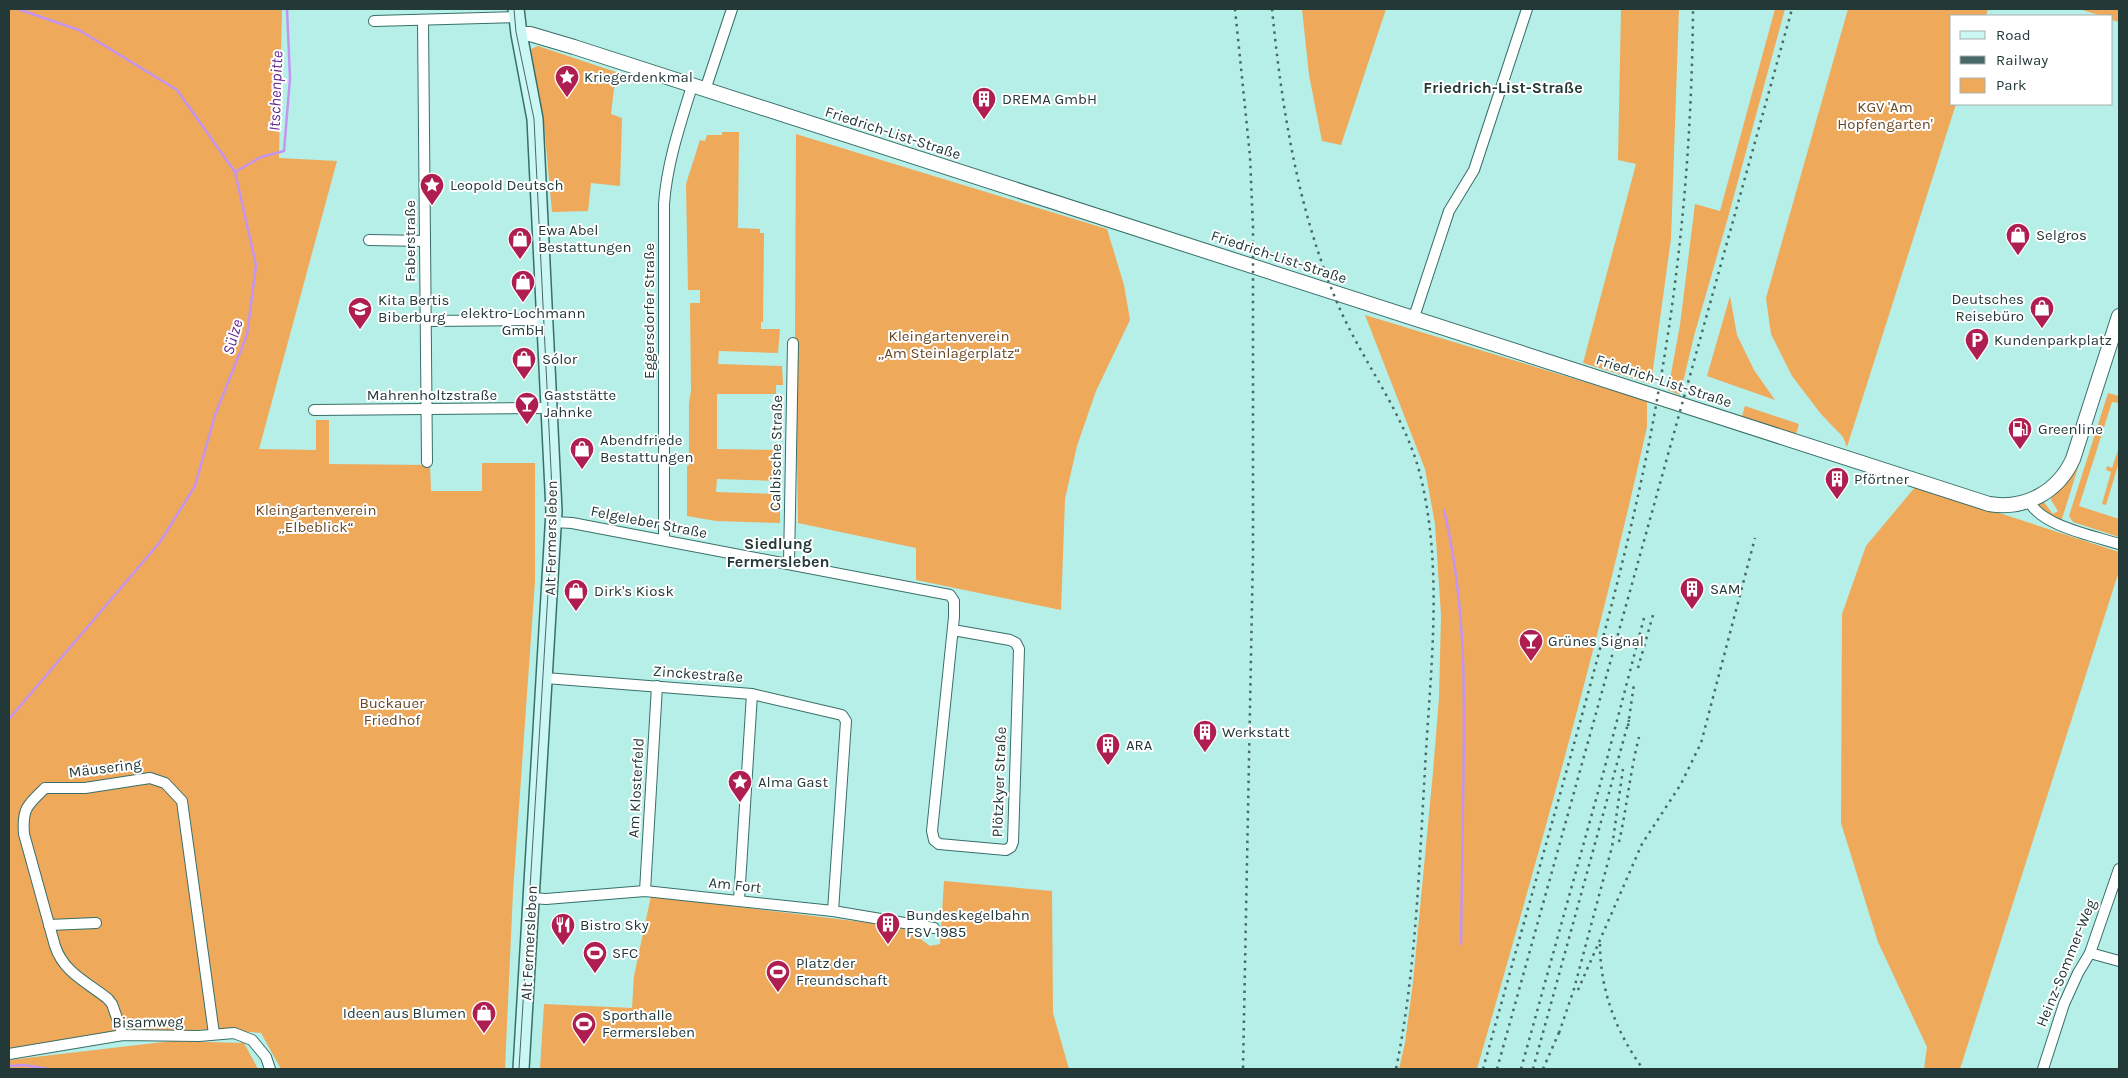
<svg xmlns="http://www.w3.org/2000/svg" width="2128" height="1078" font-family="Karla,sans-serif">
  <rect width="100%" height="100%" fill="#b6efe8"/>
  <g fill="#eea95b">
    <polygon points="9,9 282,9 279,158 337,161 259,449 316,450 316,420 329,420 329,464 430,465 431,491 482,491 482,463 535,463 535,581 513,892 505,1069 281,1069 261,1033 214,1029 101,1035 9,1050"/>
    <polygon points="1302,9 1386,9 1341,145 1322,141 1309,75"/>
    <polygon points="1621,9 1679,9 1671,239 1651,384 1583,363 1636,164 1618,160"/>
    <polygon points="1775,9 1785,9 1729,214 1694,336 1680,395 1668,390 1680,325 1695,204 1720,211"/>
    <polygon points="1848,9 1988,9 1986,16 1952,16 1952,104 1956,104 1847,447 1843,437 1821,414 1792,376 1771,334 1766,298"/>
    <polygon points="2079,9 2119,9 2119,22 2112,20 2112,16 2102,16"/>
    <polygon points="538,46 616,72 611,114 622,118 620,186 591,183 588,211 552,212 544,124 531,49"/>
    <polygon points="722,132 739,132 738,228 760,229 760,233 764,233 763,322 761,322 761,329 780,329 778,353 719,351 718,364 782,366 783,385 776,385 776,394 717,394 717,449 781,450 781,481 717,479 716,492 780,494 780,523 716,521 687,516 687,466 689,465 689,403 691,391 690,303 700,303 700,290 688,290 686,184 700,140 705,141 707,135 722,135"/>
    <polygon points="796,134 1107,229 1124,285 1130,320 1096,391 1077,446 1065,499 1061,610 916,580 916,548 798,523 795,336"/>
    <polygon points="1730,296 1737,335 1754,370 1775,400 1707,376"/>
    <path d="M 1365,315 L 1647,401 L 1647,427 C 1599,643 1538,856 1477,1069 L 1399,1069 L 1405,1043 L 1413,982 L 1433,772 L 1439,698 L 1441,615 L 1435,524 L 1425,469 Z"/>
    <polygon points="2108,393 2119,396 2118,403 2112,402 2079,506 2119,519 2119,537 2073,522 2069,516"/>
    <polygon points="1745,406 1799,424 1796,434 1742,416"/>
    <polygon points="2119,447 2119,462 2106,505 2102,504 2111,472 2106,470 2107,466 2112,468"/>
    <polygon points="2082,455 2061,522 2032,506 2043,501 2053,514 2058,511 2051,500 2051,496 2079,457"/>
    <polygon points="1916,486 2119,552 2119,571 1960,1069 1924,1069 1927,1047 1878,942 1841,823 1842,614 1866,546"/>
    <polygon points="944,881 1052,891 1053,1013 1069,1069 540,1069 544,1004 632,1008 634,976 651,896 919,929 918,937 930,946 940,944"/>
    <polygon points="172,1041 244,1043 258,1069 9,1069 9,1060"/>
  </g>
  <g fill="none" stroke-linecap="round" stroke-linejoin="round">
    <g stroke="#c495f0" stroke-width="2.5">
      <polyline points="235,172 261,157 284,151 290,78 287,9"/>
      <path d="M 1444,510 C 1467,607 1465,705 1463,804 C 1462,850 1462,897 1461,944"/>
      <polyline points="9,719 160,542 195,486 215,415 247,335 256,265 235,172 177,90 79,30 18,9"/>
      <polyline points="9,1066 24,1065 49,1069"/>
    </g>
    <defs>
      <g id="minor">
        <polyline points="374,21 517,17"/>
        <polyline points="423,21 427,462"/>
        <polyline points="705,90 732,9"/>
        <polyline points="369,240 425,241"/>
        <polyline points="1414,317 1449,211 1474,170 1527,9"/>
        <polyline points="426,321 546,320"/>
        <polyline points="314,410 550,408"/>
        <path d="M 2029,501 C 2041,526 2094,536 2119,544"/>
        <polyline points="554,522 572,523 950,595 954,601 954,617 932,831 934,840 939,844 1006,850 1011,847 1013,842 1019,649 1016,643 1010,640 953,630"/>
        <path d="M 664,540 L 664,204 C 667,163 680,125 692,86"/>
        <polyline points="789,564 793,343"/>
        <polyline points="545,678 752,694 842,715 846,721 833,911"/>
        <polyline points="645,891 657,686"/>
        <polyline points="532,898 546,899 645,891 833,911 934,928"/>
        <polyline points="739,900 752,694"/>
        <polyline points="49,925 96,923"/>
        <polyline points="2090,953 2119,961"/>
        <path d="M 123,1035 L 112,1004 L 108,999 C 87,982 64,973 55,946 L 24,834 C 22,809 27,805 45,788 L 85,788 L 150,778 L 165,783 L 182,801 L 214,1034"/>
        <polyline points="9,1054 123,1035 199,1036 234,1033 252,1040 266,1057 270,1069"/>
        <polyline points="2043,1069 2064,1004 2078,973 2090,953 2119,869"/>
      </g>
      <path id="tertiary" d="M 519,34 L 530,34 L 574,47 L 1989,504 C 2025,510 2058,492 2073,459 L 2119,316"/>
      <polyline id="secondary" points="516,9 519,34 535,119 554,511 521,1069"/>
    </defs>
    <use href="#minor" stroke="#386f69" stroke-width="12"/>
    <use href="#tertiary" stroke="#386f69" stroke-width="16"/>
    <use href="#secondary" stroke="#386f69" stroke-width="18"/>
    <use href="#minor" stroke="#fff" stroke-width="10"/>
    <use href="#tertiary" stroke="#fff" stroke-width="14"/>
    <use href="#secondary" stroke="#caf6f3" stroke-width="15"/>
    <polyline stroke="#496966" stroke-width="1" points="514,9 516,32 534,119 553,511 519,1069"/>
    <g stroke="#496966" stroke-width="2.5" stroke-dasharray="2.5 5" stroke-linecap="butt">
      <polyline points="1235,9 1250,156 1253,227 1253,553 1243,1069"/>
      <path d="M 1272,9 C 1282,110 1298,212 1339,307 C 1364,364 1404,413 1420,474 C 1444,570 1430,672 1425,769 C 1419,869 1416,971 1396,1069"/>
      <polyline points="1638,668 1653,615"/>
      <polyline points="1628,726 1634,684"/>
      <path d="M 1619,842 C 1627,807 1630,772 1639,737"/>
      <path d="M 1600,944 C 1600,990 1616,1032 1643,1069"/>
      <polyline points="1578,990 1642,844 1681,784 1701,743 1755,538"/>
      <polyline points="1559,1033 1574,989 1612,847 1623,769"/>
      <path d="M 1483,1069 C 1513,961 1544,852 1574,744 C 1606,628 1638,512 1658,394 C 1681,267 1692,138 1693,9"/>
      <polyline points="1497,1069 1792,9"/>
      <polyline points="1521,1069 1603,774 1645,614"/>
      <polyline points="1533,1069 1629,720"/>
      <polyline points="1543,1069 1561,1028"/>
    </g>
  </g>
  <defs>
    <symbol id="sight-pin" viewBox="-11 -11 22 30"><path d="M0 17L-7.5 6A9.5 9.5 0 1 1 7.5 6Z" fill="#af1e50" stroke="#fff"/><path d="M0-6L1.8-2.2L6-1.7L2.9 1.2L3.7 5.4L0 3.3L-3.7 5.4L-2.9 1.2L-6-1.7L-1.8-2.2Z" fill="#fff"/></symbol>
    <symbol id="building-pin" viewBox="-11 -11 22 30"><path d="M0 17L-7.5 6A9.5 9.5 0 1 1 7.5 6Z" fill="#af1e50" stroke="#fff"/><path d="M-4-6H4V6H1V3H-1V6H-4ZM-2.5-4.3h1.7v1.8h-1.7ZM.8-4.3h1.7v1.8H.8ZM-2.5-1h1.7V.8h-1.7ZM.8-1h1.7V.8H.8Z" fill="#fff"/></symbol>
    <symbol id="shop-pin" viewBox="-11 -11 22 30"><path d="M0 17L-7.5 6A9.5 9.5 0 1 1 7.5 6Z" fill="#af1e50" stroke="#fff"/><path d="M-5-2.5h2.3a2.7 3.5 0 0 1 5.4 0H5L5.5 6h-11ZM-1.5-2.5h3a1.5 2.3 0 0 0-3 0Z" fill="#fff"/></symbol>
    <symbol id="school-pin" viewBox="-11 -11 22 30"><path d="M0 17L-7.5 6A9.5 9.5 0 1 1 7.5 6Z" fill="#af1e50" stroke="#fff"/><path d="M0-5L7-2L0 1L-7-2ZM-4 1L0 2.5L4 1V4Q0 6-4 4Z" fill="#fff"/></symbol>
    <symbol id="parking-pin" viewBox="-11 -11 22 30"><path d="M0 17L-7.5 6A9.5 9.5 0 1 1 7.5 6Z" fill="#af1e50" stroke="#fff"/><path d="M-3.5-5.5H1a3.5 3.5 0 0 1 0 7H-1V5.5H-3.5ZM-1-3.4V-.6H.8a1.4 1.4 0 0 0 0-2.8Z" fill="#fff"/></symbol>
    <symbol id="bar-pin" viewBox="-11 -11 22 30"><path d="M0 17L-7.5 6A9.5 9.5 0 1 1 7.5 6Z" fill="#af1e50" stroke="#fff"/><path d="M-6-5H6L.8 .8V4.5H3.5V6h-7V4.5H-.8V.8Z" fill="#fff"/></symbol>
    <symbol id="fuel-pin" viewBox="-11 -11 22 30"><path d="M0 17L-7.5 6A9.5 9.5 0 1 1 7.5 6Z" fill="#af1e50" stroke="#fff"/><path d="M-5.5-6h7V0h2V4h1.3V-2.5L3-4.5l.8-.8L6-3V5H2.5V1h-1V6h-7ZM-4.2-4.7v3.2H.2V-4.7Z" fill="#fff"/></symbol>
    <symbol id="restaurant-pin" viewBox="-11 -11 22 30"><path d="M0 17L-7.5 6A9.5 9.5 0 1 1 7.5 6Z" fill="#af1e50" stroke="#fff"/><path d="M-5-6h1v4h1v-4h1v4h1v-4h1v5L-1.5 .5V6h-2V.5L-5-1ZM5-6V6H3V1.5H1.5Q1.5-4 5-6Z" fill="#fff"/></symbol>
    <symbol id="stadium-pin" viewBox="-11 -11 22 30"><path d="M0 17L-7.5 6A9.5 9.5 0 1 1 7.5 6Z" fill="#af1e50" stroke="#fff"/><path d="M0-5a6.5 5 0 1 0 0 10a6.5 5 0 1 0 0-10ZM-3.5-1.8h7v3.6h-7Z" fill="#fff"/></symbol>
  </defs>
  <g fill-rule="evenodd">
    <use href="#sight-pin" x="553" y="63" width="28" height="38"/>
    <use href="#building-pin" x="970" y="85" width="28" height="38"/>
    <use href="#sight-pin" x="418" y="171" width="28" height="38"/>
    <use href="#shop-pin" x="2004" y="221" width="28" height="38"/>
    <use href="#shop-pin" x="506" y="225" width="28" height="38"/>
    <use href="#shop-pin" x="509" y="268" width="28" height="38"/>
    <use href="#shop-pin" x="2028" y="294" width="28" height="38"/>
    <use href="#school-pin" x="346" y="295" width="28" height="38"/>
    <use href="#parking-pin" x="1963" y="326" width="28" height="38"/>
    <use href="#shop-pin" x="510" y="345" width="28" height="38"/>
    <use href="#bar-pin" x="513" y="390" width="28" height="38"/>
    <use href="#fuel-pin" x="2006" y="415" width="28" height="38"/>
    <use href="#shop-pin" x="568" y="435" width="28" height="38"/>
    <use href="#building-pin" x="1823" y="465" width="28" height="38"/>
    <use href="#building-pin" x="1678" y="575" width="28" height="38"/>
    <use href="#shop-pin" x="562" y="577" width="28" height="38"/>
    <use href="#bar-pin" x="1517" y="627" width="28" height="38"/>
    <use href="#building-pin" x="1191" y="718" width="28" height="38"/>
    <use href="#building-pin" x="1094" y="731" width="28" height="38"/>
    <use href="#sight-pin" x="726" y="768" width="28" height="38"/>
    <use href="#building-pin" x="874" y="910" width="28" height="38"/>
    <use href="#restaurant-pin" x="549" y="911" width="28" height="38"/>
    <use href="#stadium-pin" x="581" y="939" width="28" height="38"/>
    <use href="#stadium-pin" x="764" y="958" width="28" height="38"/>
    <use href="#shop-pin" x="470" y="999" width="28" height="38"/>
    <use href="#stadium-pin" x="570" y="1010" width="28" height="38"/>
  </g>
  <g text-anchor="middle" stroke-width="4" stroke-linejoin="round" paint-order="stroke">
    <g font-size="15" fill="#223937" stroke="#fff" text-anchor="start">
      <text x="584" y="82">Kriegerdenkmal</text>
      <text x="1002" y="104">DREMA GmbH</text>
      <text x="450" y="190">Leopold Deutsch</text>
      <text x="538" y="235">Ewa Abel<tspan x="538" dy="17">Bestattungen</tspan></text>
      <text x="2036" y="240">Selgros</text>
      <text x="2024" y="304" text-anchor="end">Deutsches<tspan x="2024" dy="17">Reisebüro</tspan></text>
      <text x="378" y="305">Kita Bertis<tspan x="378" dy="17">Biberburg</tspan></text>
      <text x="523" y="318" text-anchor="middle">elektro-Lochmann<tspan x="523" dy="17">GmbH</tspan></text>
      <text x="1994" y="345">Kundenparkplatz</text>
      <text x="542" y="364">Sólor</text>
      <text x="544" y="400">Gaststätte<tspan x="544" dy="17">Jahnke</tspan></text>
      <text x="2038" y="434">Greenline</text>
      <text x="600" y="445">Abendfriede<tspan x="600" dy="17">Bestattungen</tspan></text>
      <text x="1854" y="484">Pförtner</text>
      <text x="1710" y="594">SAM</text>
      <text x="594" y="596">Dirk's Kiosk</text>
      <text x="1548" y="646">Grünes Signal</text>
      <text x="1222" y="737">Werkstatt</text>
      <text x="1126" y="750">ARA</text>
      <text x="758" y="787">Alma Gast</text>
      <text x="906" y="920">Bundeskegelbahn<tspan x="906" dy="17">FSV 1985</tspan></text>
      <text x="580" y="930">Bistro Sky</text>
      <text x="612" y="958">SFC</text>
      <text x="796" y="968">Platz der<tspan x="796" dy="17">Freundschaft</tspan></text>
      <text x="466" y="1018" text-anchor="end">Ideen aus Blumen</text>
      <text x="602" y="1020">Sporthalle<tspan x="602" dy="17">Fermersleben</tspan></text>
    </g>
    <g font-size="15" fill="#674724" stroke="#fff">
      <text x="1885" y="112">KGV 'Am<tspan x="1885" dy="17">Hopfengarten'</tspan></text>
      <text x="949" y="341">Kleingartenverein<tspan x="949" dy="17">„Am Steinlagerplatz“</tspan></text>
      <text x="316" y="515">Kleingartenverein<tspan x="316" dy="17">„Elbeblick“</tspan></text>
      <text x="392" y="708">Buckauer<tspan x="392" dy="17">Friedhof</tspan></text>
    </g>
    <g font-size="15" fill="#223937" stroke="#fff">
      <text transform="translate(893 133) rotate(18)" y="5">Friedrich-List-Straße</text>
      <text transform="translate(410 241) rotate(-90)" y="5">Faberstraße</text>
      <text transform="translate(1279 257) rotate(18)" y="5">Friedrich-List-Straße</text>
      <text transform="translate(649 311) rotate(-90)" y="5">Eggersdorfer Straße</text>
      <text transform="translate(1664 381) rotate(18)" y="5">Friedrich-List-Straße</text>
      <text x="432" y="400">Mahrenholtzstraße</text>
      <text transform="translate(776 453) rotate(-89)" y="5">Calbische Straße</text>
      <text transform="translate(649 522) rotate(11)" y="5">Felgeleber Straße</text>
      <text transform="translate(551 538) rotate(-89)" y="5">Alt Fermersleben</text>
      <text transform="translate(698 674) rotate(4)" y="5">Zinckestraße</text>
      <text transform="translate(105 768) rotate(-7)" y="5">Mäusering</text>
      <text transform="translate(999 782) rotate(-88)" y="5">Plötzkyer Straße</text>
      <text transform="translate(636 788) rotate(-87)" y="5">Am Klosterfeld</text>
      <text transform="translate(735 885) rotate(6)" y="5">Am Fort</text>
      <text transform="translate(529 943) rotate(-87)" y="5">Alt Fermersleben</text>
      <text transform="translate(2066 963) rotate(-68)" y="5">Heinz-Sommer-Weg</text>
      <text transform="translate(148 1022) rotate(-1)" y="5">Bisamweg</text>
    </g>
    <g font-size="16" font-weight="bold" fill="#223937" stroke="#fff">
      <text x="1503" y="93">Friedrich-List-Straße</text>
      <text x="778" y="549">Siedlung<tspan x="778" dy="18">Fermersleben</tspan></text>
    </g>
    <g font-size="16" font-style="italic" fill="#652790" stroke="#fff">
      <text transform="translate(275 91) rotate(-88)" y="6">Itschenpitte</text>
      <text transform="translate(232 337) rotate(-74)" y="6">Sülze</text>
    </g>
  </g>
  <rect width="2128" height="1078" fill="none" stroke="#223937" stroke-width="20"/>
  <rect x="1950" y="15" width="162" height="90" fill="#ffffff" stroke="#a7b0af"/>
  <rect x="1960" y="31" width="25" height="8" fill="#caf6f3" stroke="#a7b0af"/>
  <text x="1996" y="40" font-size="15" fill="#223937">Road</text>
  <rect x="1960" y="56" width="25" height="8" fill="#496966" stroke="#a7b0af"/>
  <text x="1996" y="65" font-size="15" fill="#223937">Railway</text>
  <rect x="1960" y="78" width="25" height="15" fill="#eea95b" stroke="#a7b0af"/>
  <text x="1996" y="90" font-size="15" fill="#223937">Park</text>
</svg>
